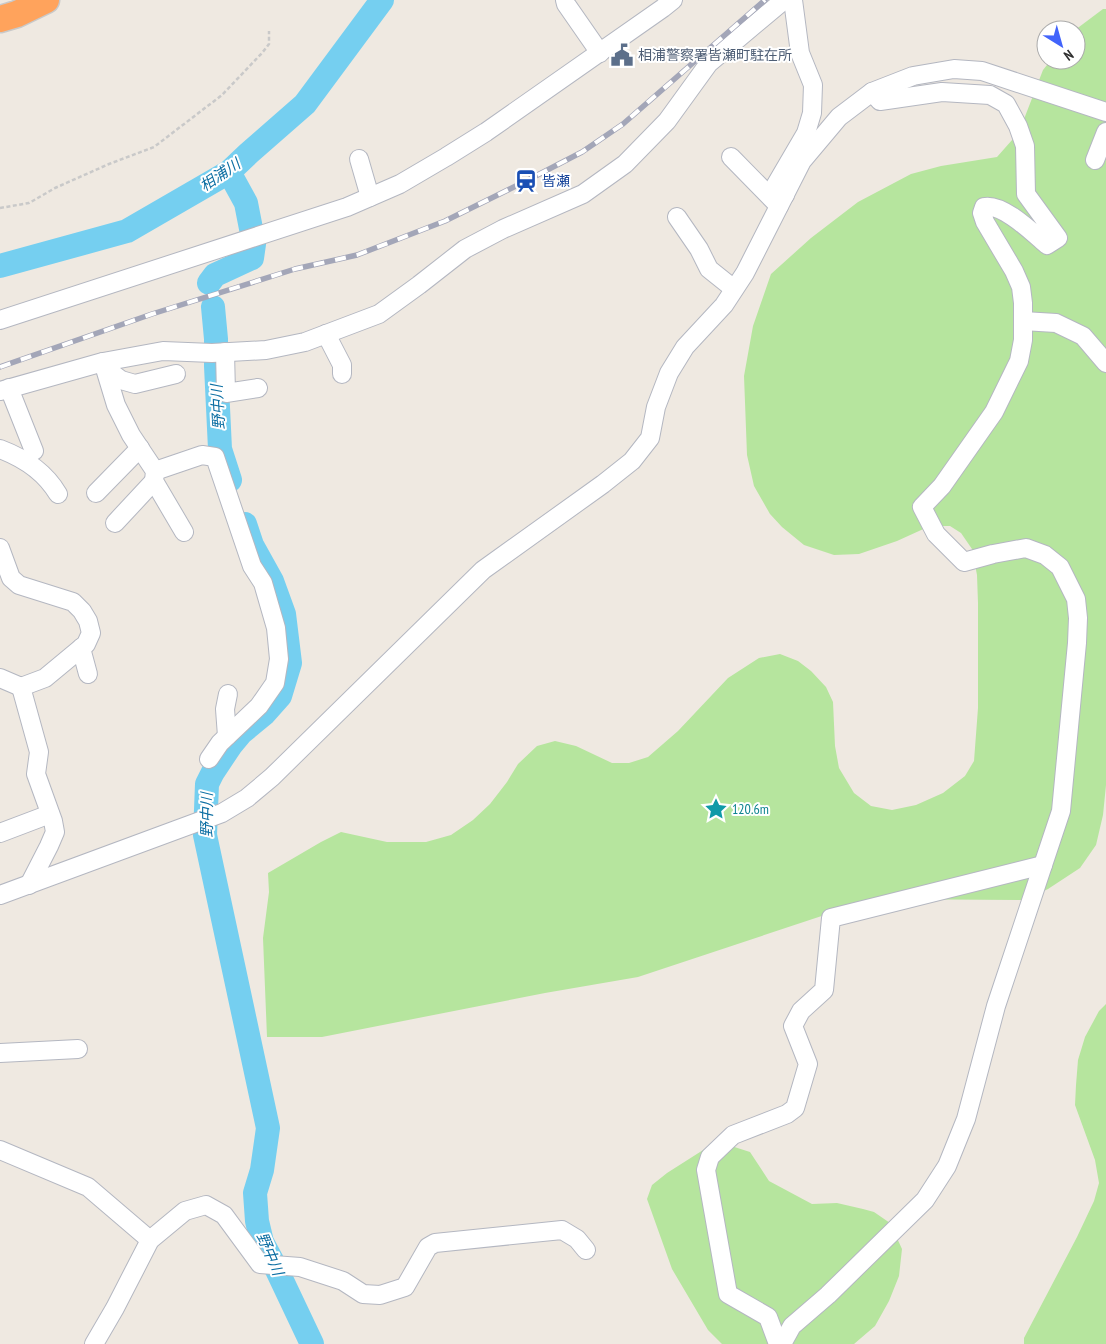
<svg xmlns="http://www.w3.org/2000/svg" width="1106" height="1344" font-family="'PT Sans Narrow','Noto Sans JP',sans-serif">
  <rect width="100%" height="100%" fill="#efe9e1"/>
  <g fill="#b6e59e">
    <polygon points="1103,9 1106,9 1106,785 1103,815 1096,845 1080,868 1048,889 1025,900 873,899 638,977 545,993 322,1037 267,1037 263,938 269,892 268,873 321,842 341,832 387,842 426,842 451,835 473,820 490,804 507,782 518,764 537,746 555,741 576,746 612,763 629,763 648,757 678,731 728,678 759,658 780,654 798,661 811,671 826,687 833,702 835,746 839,768 854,793 871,806 892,810 916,805 943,793 965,776 974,761 978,708 978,603 977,575 972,549 961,533 950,526 930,526 897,541 859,554 834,555 804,545 782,527 770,514 754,486 747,455 744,376 753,326 771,274 811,238 858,202 911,174 941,166 997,157 1019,132 1043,70 1051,60 1076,60 1076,30 1075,30"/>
    <polygon points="1106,1004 1106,1344 1024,1344 1024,1338 1077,1237 1094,1201 1099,1183 1095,1160 1075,1105 1076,1085 1078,1060 1085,1037 1099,1011"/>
    <polygon points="725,1144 750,1152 769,1181 812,1204 837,1203 863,1209 874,1212 890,1223 902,1249 899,1276 889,1301 875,1326 854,1344 722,1344 708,1330 672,1269 647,1199 652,1185 667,1173 711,1145"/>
  </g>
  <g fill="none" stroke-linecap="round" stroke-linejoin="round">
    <g stroke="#75cff0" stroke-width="24">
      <polyline points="0,266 127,231 229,172 249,153 305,104 382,0"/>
      <polyline points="209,283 215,275 252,258 254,244 246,203 229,172"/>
      <polyline points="213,307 216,339 216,366 220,449 230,480"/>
      <polyline points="245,524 252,545 272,581 284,614 290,663 280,696 264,714 241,733 231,745 213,772 207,784 205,835 268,1128 262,1170 255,1193 257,1221 262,1242 277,1270 312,1344"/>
    </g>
    <defs>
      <g id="minor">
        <polyline points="565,0 566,4 600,53"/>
        <polyline points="731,157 779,206"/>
        <polyline points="359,159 370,197"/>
        <polyline points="1095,160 1106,132"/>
        <polyline points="785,195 775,186 806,133 812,113 813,85 800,53 793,0"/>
        <polyline points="677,217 699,249 709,269 734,289"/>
        <polyline points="0,320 347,207 400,184 446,157 486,132 663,8 673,0"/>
        <polyline points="1023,321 1056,323 1083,336 1106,363"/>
        <polyline points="326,334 342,365 342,374"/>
        <polyline points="225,352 226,393 258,388"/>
        <polyline points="103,362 116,405 131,435 155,471 154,481 184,532"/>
        <polyline points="105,368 121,380 135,384 176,374"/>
        <polyline points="9,388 34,451"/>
        <polyline points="0,391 103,362 163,351 212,353 266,350 305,342 379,314 419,285 465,249 503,229 583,194 625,164 667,121 709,63 784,0"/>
        <path d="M 0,449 C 24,458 45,472 58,494"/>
        <polyline points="155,471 202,455 215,457 252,566 263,583 276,628 279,659 275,683 259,706 220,743 209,759"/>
        <polyline points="96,493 140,448"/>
        <polyline points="115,523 154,481"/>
        <polyline points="0,548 11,578 19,585 73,602 82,611 88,621 91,633 86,644 45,678 21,687 0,678"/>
        <polyline points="81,648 88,674"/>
        <polyline points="21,687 39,752 36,774 53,821 55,832 49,846 29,885"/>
        <polyline points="227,736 225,709 228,694"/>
        <polyline points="0,833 50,814"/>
        <polyline points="0,895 222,813 247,798 272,777 483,570 603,484 632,461 650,438 656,407 669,373 685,347 724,305 745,273 802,161 839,117 872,92 913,76 954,69 982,71 1106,112"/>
        <polyline points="0,1053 78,1049"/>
        <polyline points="0,1150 88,1187 150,1240"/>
        <polyline points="94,1344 115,1308 150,1240 185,1211 206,1205 224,1215 260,1264 300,1267 343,1281 363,1294 380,1295 405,1287 428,1247 435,1243 562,1230 577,1239 586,1250"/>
        <polyline points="778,1344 768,1317 728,1294 706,1170 710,1157 733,1135 787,1114 795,1108 808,1064 793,1026 801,1011 824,990 831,918 1043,865"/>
        <path d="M 782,1344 L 792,1326 L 828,1295 L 925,1200 L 947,1166 L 966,1119 L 996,1006 L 1061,811 L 1077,643 L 1078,618 L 1076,599 L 1060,567 L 1045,555 L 1026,548 L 993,554 L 964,562 L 936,534 L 922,507 L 942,486 L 994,412 L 1019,361 L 1023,340 L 1023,303 L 1021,287 L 1014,271 L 985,222 L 982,213 L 984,207 C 1003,203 1033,233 1047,245 L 1058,238 L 1026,194 L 1025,146 L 1018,126 L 1006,104 L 990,95 L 942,92 L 880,101 L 872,92"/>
      </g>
      <polyline id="highway" points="0,19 17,14 46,0"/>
    </defs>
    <use href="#minor" stroke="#b4b7c1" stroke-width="20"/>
    <use href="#highway" stroke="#c9c9c9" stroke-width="29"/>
    <polyline stroke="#c9c9c9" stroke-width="2.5" stroke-dasharray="4 2.5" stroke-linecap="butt" points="0,208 29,203 55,188 109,164 154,147 222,95 262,53 269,44 269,31"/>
    <use href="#minor" stroke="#fff" stroke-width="18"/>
    <use href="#highway" stroke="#ffa35c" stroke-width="26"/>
    <defs>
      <polyline id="rail" points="0,367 152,314 295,269 357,255 445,221 526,181 582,152 623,124 765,0"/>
    </defs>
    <use href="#rail" stroke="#a3a6b8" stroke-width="5.5"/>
    <use href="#rail" stroke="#fff" stroke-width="4" stroke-dasharray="11" stroke-linecap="butt"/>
  </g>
  <defs>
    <symbol id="civic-bare" viewBox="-9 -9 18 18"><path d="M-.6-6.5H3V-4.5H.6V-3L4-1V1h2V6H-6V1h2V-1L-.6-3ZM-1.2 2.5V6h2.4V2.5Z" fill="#5c6f8a" stroke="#fff" stroke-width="2.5" paint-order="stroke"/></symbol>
    <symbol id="station-bare" viewBox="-9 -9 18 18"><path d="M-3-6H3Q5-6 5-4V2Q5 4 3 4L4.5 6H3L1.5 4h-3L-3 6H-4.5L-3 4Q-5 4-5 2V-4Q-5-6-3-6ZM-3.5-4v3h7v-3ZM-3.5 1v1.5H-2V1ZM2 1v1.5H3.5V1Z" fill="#1a4fb4" stroke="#fff" stroke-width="2.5" paint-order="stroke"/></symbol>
    <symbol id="sight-bare" viewBox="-9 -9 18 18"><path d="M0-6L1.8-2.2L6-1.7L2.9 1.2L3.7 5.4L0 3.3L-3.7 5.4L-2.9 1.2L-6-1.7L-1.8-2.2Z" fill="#0f9aa8" stroke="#fff" stroke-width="2.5" paint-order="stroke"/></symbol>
  </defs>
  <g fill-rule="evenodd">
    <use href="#civic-bare" x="606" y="39" width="32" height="32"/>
    <use href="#station-bare" x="510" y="165" width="32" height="32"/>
    <use href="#sight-bare" x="700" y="793" width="32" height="32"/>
  </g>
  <g text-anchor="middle" stroke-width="4" stroke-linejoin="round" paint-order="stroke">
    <g font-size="14" fill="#4e5e75" stroke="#fff" text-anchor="start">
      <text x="638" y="60">相浦警察署皆瀬町駐在所</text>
    </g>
    <g font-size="14" fill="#164399" stroke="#fff" text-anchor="start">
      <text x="542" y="186">皆瀬</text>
    </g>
    <g font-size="14" fill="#0d838f" stroke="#fff" text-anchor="start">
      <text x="732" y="814">120.6m</text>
    </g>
    <g font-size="15" font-style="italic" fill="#0d6fa3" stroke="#fff">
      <text transform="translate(220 175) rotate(-34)" y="5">相浦川</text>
      <text transform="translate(218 407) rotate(-93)" y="5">野中川</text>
      <text transform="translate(207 815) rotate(-90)" y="5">野中川</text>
      <text transform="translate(270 1254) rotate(67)" y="5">野中川</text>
    </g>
  </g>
  <g transform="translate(1061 45) rotate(143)"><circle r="24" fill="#ffffff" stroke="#ababab"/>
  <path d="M0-4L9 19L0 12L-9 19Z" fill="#4264fb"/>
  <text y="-8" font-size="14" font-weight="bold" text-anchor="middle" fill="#2e2e2e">N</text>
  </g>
</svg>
